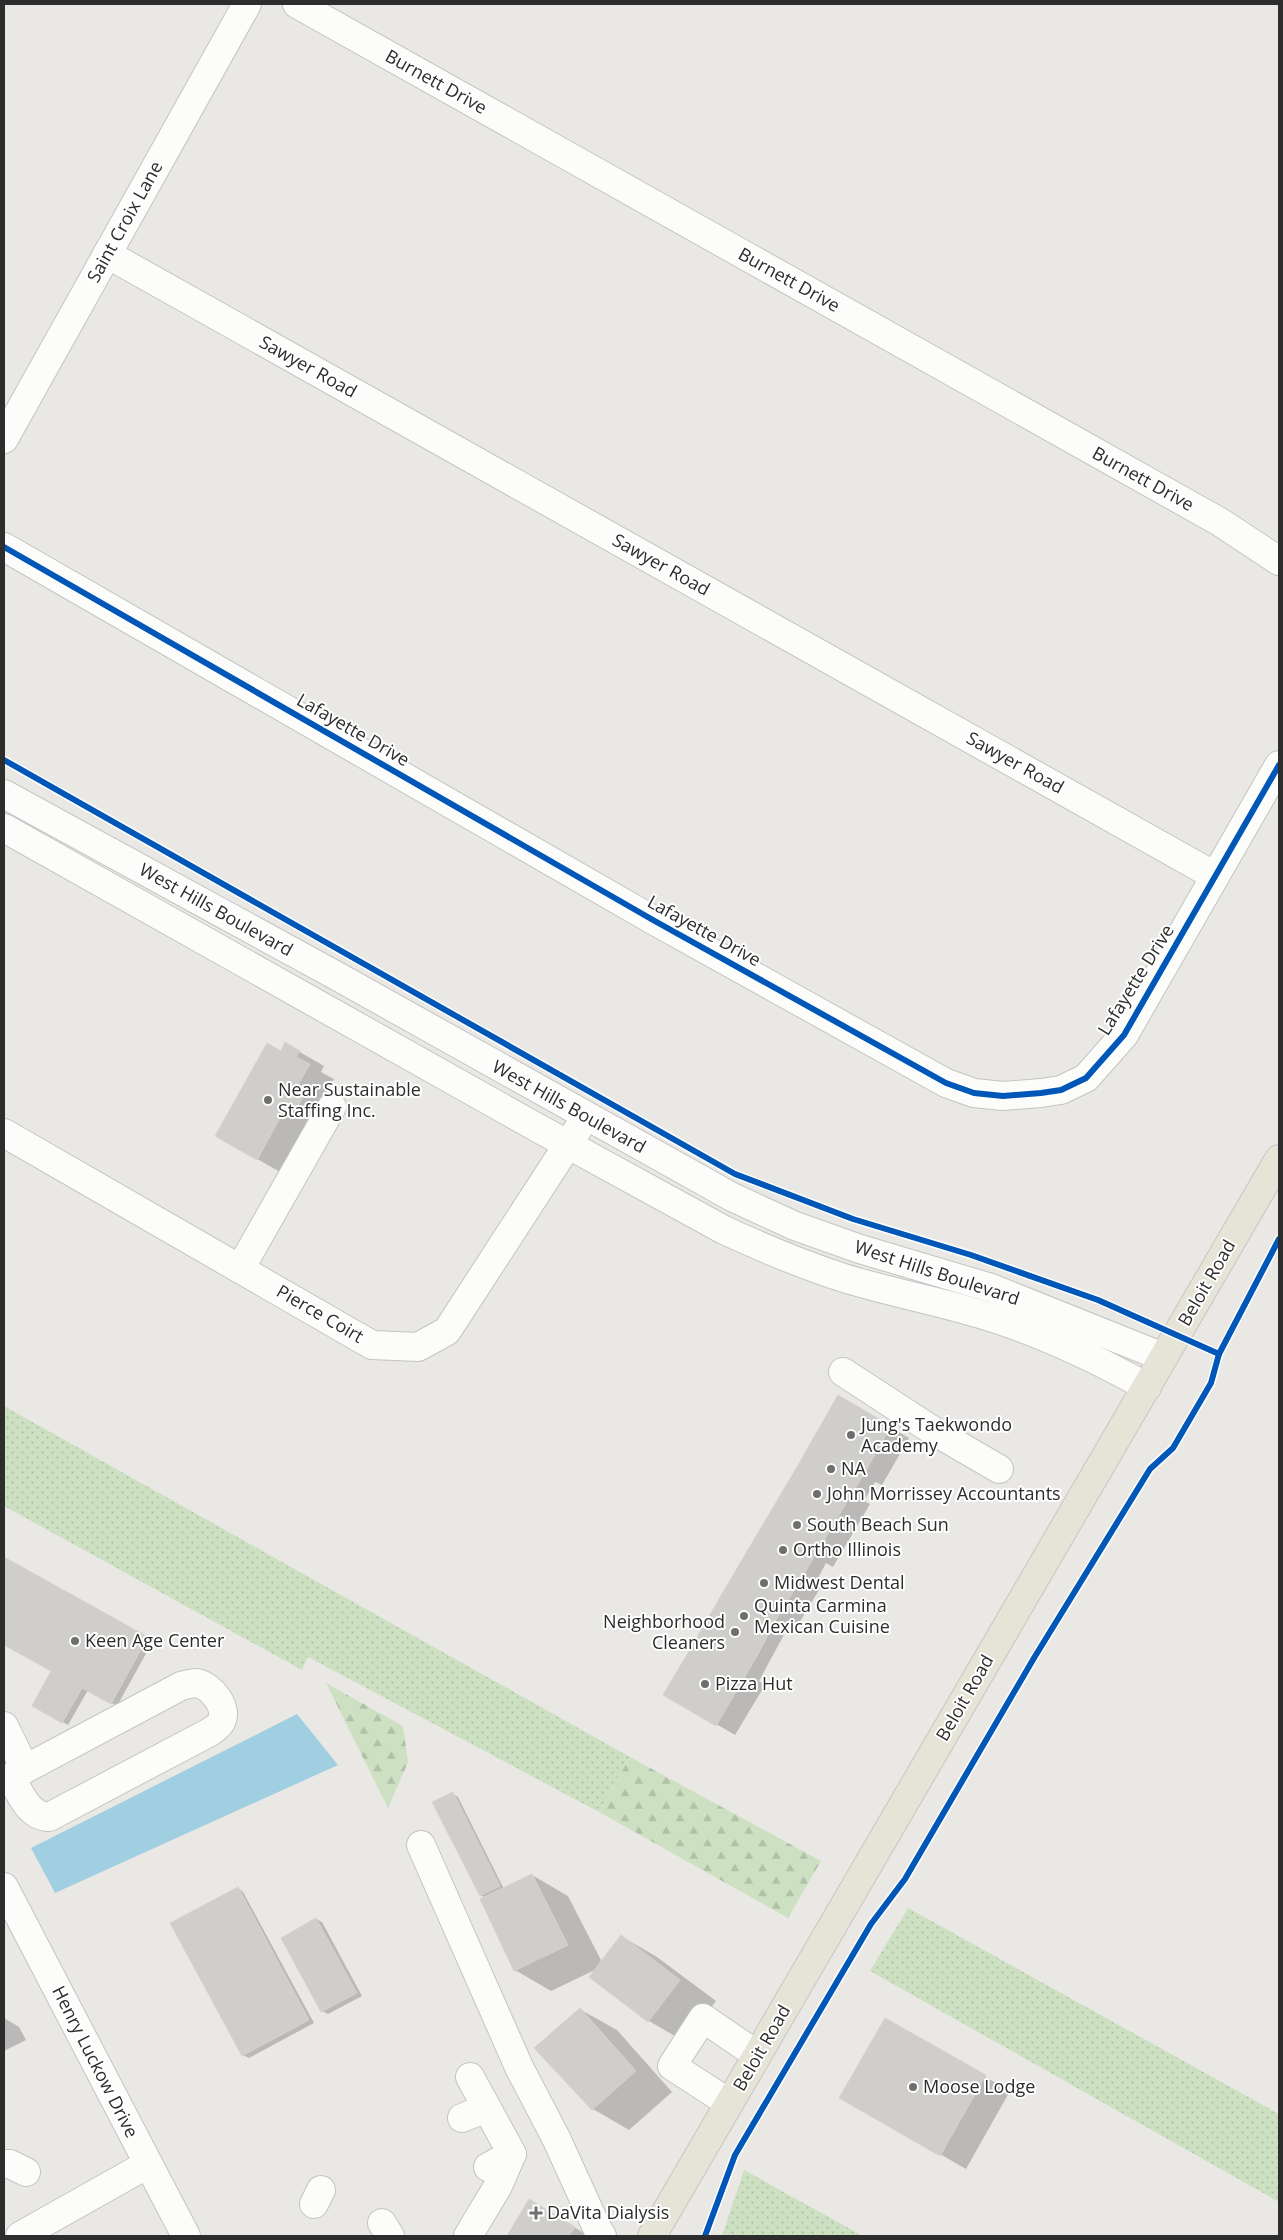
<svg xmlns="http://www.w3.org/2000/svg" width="1283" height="2240" font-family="'Open Sans',sans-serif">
  <defs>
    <pattern id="grass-dots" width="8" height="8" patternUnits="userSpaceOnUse" patternTransform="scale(1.25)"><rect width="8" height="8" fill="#cde1c2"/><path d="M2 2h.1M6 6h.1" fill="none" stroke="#b0c1a7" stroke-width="1.8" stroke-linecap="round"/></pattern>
    <pattern id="forest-firs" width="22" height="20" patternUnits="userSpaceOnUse" patternTransform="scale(1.25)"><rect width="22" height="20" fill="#cde1c2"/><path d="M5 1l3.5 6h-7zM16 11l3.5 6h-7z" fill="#b0c1a7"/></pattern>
  </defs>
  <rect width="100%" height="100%" fill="#eae8e5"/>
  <g fill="url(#grass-dots)">
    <polygon points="4,1406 630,1757 599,1812 308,1657 302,1670 4,1506"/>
    <polygon points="908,1908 1279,2114 1279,2202 870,1971"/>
    <polygon points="744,2170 863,2236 722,2236"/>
  </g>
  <g fill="url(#forest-firs)">
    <polygon points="326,1683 403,1726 408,1762 388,1808"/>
    <polygon points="630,1757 821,1861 788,1918 599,1812"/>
  </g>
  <polygon fill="#a1cfe2" points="297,1714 338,1765 55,1893 31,1848"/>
  <g fill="#0003">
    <polygon points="286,1044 324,1066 321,1072 334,1079 282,1173 241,1150"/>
    <polygon points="839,1397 909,1438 882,1485 875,1482 864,1501 870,1504 833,1567 826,1563 816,1582 822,1585 793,1633 787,1629 759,1681 765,1685 735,1735 665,1694"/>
    <polygon points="4,1559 153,1641 117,1706 88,1690 68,1725 33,1705 52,1671 4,1644"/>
    <polygon points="453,1794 458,1797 504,1889 532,1875 568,1896 602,1962 621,1936 657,1957 716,2001 685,2042 649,2021 591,1977 597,1969 551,1991 515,1970 485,1898 481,1895"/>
    <polygon points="238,1888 243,1892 314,2023 249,2058 243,2055"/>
    <polygon points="316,1919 322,1922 362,1996 328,2014 322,2011"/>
    <polygon points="581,2010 617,2030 672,2092 629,2130 593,2109 536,2048"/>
    <polygon points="4,2018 19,2027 26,2040 4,2051"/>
    <polygon points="885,2020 1010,2091 966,2169 841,2097"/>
    <polygon points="530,2201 554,2215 589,2236 508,2236"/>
  </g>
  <g fill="#cfcecb" stroke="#d5d3d0">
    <polygon points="285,1042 300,1051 296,1057 310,1064 295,1090 304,1095 296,1110 287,1105 257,1160 215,1136 267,1043 281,1051"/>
    <polygon points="838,1395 891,1426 863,1476 810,1444"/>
    <polygon points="810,1444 863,1476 852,1493 800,1462"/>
    <polygon points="800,1462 852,1493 833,1525 781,1494"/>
    <polygon points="781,1494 833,1525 814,1557 762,1526"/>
    <polygon points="762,1526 814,1557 804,1574 752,1543"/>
    <polygon points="752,1543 804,1574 774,1623 723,1592"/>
    <polygon points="4,1557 148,1637 111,1704 82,1688 62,1723 32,1706 51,1671 4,1645"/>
    <polygon points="723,1592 774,1623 766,1639 714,1608"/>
    <polygon points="714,1608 766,1639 757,1656 704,1625"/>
    <polygon points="704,1625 757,1656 747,1673 695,1641"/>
    <polygon points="695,1641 747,1673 716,1726 663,1695"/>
    <polygon points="453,1792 500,1886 480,1896 432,1802"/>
    <polygon points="532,1874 568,1945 514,1971 480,1899"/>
    <polygon points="238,1887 309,2020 242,2056 170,1923"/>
    <polygon points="316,1918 357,1993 321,2012 281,1938"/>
    <polygon points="621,1935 680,1980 648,2022 589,1977"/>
    <polygon points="580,2008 636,2071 592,2110 534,2048"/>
    <polygon points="885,2018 986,2075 940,2156 839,2098"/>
    <polygon points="529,2199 575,2227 569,2236 507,2236"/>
  </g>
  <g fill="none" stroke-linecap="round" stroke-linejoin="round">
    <defs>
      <g id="minor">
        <polyline points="297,4 1220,522 1279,561"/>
        <polyline points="107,254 1215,876"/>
        <polyline points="4,439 247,4"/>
        <polyline points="4,547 653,920 946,1083 974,1093 1003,1096 1041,1093 1061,1090 1086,1078 1124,1035 1279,765"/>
        <polyline points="4,794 335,975 732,1197 795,1226 860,1249 991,1288 1163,1357"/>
        <path d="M 4,828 L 536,1127 L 724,1230 C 763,1248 803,1265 844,1278 C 888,1292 935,1300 980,1314 C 1038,1331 1093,1357 1147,1387"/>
        <polyline points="4,1133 372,1345 418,1347 447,1331 578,1129"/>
        <polyline points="240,1269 332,1107"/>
        <polyline points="843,1372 932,1430 999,1469"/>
        <polyline points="4,1726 25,1769"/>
        <path d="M 4,1781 L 25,1769 L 181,1686 C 186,1685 192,1683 197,1683 C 211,1686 229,1707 221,1722 C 219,1726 214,1729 210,1732 L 49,1817 C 29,1817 19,1792 11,1777"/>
        <polyline points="421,1845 519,2067 557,2140 597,2228 602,2236"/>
        <polyline points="4,1887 186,2236"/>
        <polyline points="470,2077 512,2154 488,2167"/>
        <polyline points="729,2103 672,2066 703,2018 757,2055"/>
        <polyline points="462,2118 486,2108"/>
        <polyline points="4,2164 10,2164 26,2172"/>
        <polyline points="314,2204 321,2190"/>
        <polyline points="382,2223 390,2236"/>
        <polyline points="20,2236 148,2164"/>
        <polyline points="468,2236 498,2186 512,2154"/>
      </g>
      <polyline id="major" points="652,2236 1279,1159"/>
    </defs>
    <use href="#minor" stroke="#c4c4c4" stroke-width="30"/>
    <use href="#major" stroke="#c6c5c3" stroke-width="30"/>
    <use href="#minor" stroke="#fcfcfb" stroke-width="28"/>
    <use href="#major" stroke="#e6e3d7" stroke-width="28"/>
    <defs>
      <g id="cycleway">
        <polyline points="4,547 653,920 946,1083 974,1093 1003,1096 1041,1093 1061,1090 1086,1078 1124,1035 1279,765"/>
        <polyline points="4,760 735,1174 853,1219 971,1255 1098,1300 1219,1354"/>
        <polyline points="705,2236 735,2155 871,1924 905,1879 1034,1658 1150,1469 1173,1448 1211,1383 1219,1354 1279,1239"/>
      </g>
    </defs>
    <use href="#cycleway" stroke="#fff" stroke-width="9"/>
    <use href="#cycleway" stroke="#0057b8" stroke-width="6"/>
  </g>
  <g fill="#6f6e6d" stroke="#fff" stroke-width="2">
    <circle cx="268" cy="1100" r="5"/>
    <circle cx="851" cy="1435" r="5"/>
    <circle cx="831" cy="1469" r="5"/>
    <circle cx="817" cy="1494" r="5"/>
    <circle cx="797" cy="1525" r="5"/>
    <circle cx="783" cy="1550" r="5"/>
    <circle cx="764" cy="1583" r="5"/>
    <circle cx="744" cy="1616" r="5"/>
    <circle cx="735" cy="1632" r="5"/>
    <circle cx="75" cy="1641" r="5"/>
    <circle cx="705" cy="1684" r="5"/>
    <circle cx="913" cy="2087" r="5"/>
    <path d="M533.5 2205.5h5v5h5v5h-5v5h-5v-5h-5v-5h5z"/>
  </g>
  <g text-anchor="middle" stroke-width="4" stroke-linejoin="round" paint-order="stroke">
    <g font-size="18" fill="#2d2d2d" stroke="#fff">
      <text transform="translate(436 82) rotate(29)" y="6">Burnett Drive</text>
      <text transform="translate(125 222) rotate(-61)" y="6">Saint Croix Lane</text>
      <text transform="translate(789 280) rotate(29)" y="6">Burnett Drive</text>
      <text transform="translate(308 367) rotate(29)" y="6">Sawyer Road</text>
      <text transform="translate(1143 479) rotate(29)" y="6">Burnett Drive</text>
      <text transform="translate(661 565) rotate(29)" y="6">Sawyer Road</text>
      <text transform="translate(353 730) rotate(30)" y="6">Lafayette Drive</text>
      <text transform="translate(1015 763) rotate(29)" y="6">Sawyer Road</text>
      <text transform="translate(216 910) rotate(29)" y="6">West Hills Boulevard</text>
      <text transform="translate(704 931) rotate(29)" y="6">Lafayette Drive</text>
      <text transform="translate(1136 980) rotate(-58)" y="6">Lafayette Drive</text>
      <text transform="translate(569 1107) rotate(29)" y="6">West Hills Boulevard</text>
      <text transform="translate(937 1273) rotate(18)" y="6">West Hills Boulevard</text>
      <text transform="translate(1207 1283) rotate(-60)" y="6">Beloit Road</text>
      <text transform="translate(320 1314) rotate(30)" y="6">Pierce Coirt</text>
      <text transform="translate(965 1698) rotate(-60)" y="6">Beloit Road</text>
      <text transform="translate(762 2048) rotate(-60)" y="6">Beloit Road</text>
      <text transform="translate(95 2062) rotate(63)" y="6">Henry Luckow Drive</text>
    </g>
    <g font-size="18" fill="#2d2d2d" stroke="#fff" text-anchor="start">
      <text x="278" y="1096">Near Sustainable<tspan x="278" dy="21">Staffing Inc.</tspan></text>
      <text x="861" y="1431">Jung's Taekwondo<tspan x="861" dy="21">Academy</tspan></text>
      <text x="841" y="1475">NA</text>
      <text x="827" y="1500">John Morrissey Accountants</text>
      <text x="807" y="1531">South Beach Sun</text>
      <text x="793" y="1556">Ortho Illinois</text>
      <text x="774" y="1589">Midwest Dental</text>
      <text x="754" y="1612">Quinta Carmina<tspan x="754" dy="21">Mexican Cuisine</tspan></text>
      <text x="725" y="1628" text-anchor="end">Neighborhood<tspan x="725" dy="21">Cleaners</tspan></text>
      <text x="85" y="1647">Keen Age Center</text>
      <text x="715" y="1690">Pizza Hut</text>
      <text x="923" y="2093">Moose Lodge</text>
      <text x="547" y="2219">DaVita Dialysis</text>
    </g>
  </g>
  <rect width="1283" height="2240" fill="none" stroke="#2d2d2d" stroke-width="10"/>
</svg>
